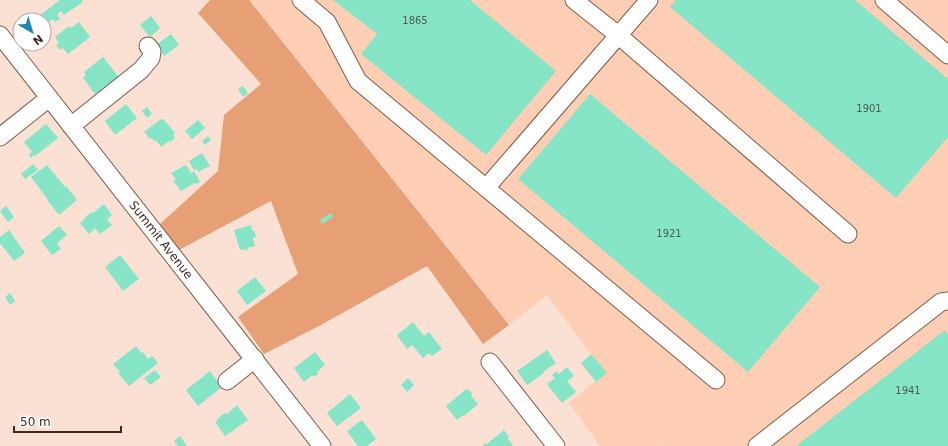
<svg xmlns="http://www.w3.org/2000/svg" width="948" height="446" font-family="'DejaVu Sans',sans-serif">
  <rect width="100%" height="100%" fill="#fae1d4"/>
  <polygon fill="#fecfb5" points="249,0 948,0 948,446 665,446 664,445 662,446 600,446 569,403 605,373 547,295 509,325"/>
  <polygon fill="#e79f75" points="210,0 249,0 509,325 483,344 427,266 319,326 264,354 238,317 298,274 271,201 177,251 159,225 218,171 224,115 261,84 198,13"/>
  <g fill="#85e5c6">
    <polygon points="60,0 82,0 83,2 64,15 61,11 57,14 60,19 55,22 53,19 44,25 44,20 36,20 35,19"/>
    <polygon points="333,0 470,0 556,71 486,155 361,54 377,34"/>
    <polygon points="676,0 855,0 948,79 948,137 896,198 670,7"/>
    <polygon points="151,16 160,28 150,37 140,25"/>
    <polygon points="79,22 90,37 68,54 63,48 60,50 56,45 59,43 55,37 69,26 71,28"/>
    <polygon points="171,34 179,45 164,56 156,45"/>
    <polygon points="103,57 121,80 100,95 98,92 95,94 83,78 86,75 84,72"/>
    <polygon points="243,86 248,93 243,97 238,89"/>
    <polygon points="590,94 820,287 748,372 518,179"/>
    <polygon points="126,104 137,118 115,135 105,121"/>
    <polygon points="147,107 152,114 147,118 142,111"/>
    <polygon points="161,119 162,120 163,119 175,133 173,135 175,138 170,142 169,141 161,147 156,140 154,141 152,138 150,139 144,132"/>
    <polygon points="198,120 205,128 192,139 185,131"/>
    <polygon points="46,124 58,138 35,156 34,155 31,158 29,155 32,152 24,142"/>
    <polygon points="208,136 211,140 205,145 202,141"/>
    <polygon points="202,153 210,166 198,172 197,169 194,170 189,161"/>
    <polygon points="33,164 38,170 25,179 21,174"/>
    <polygon points="47,165 65,187 66,186 77,200 59,215 48,201 48,200 31,177"/>
    <polygon points="186,165 191,173 194,171 200,182 196,184 195,183 181,191 177,185 176,185 173,181 176,180 171,173"/>
    <polygon points="104,204 112,215 107,219 112,225 100,234 95,228 89,234 80,223 85,219 84,218 92,212 93,213"/>
    <polygon points="6,206 14,217 8,222 0,211"/>
    <polygon points="331,213 333,217 322,224 320,220"/>
    <polygon points="251,225 252,231 254,230 256,237 253,238 255,246 247,248 248,250 245,251 245,249 240,250 234,230"/>
    <polygon points="59,226 67,235 57,243 61,249 52,255 41,241"/>
    <polygon points="9,230 25,253 14,261 0,243 0,237"/>
    <polygon points="120,255 139,279 123,291 105,267"/>
    <polygon points="255,277 266,291 247,305 237,291"/>
    <polygon points="10,293 15,301 10,305 5,297"/>
    <polygon points="413,322 424,336 429,332 442,349 432,356 429,353 423,358 412,345 407,349 397,335"/>
    <polygon points="945,330 948,335 948,446 796,446"/>
    <polygon points="136,346 141,353 143,352 148,359 152,356 158,363 129,386 118,373 120,372 113,364"/>
    <polygon points="547,350 556,363 543,372 544,373 527,385 517,371"/>
    <polygon points="315,352 325,365 317,372 318,374 314,377 312,375 304,382 294,368"/>
    <polygon points="590,355 592,355 607,373 596,382 581,363"/>
    <polygon points="567,367 574,376 567,381 576,392 562,403 547,384 555,378 552,375 557,371 559,374"/>
    <polygon points="155,370 161,377 150,385 144,378"/>
    <polygon points="210,371 222,387 198,406 186,390"/>
    <polygon points="408,378 414,385 407,392 401,385"/>
    <polygon points="466,389 469,390 471,392 472,395 471,396 478,404 464,416 463,415 457,420 446,406"/>
    <polygon points="350,394 361,408 337,426 327,413"/>
    <polygon points="237,405 248,420 225,436 215,422 218,420 217,419 225,413 227,414"/>
    <polygon points="362,420 376,439 367,446 358,446 347,431"/>
    <polygon points="504,430 509,437 507,438 513,445 511,446 482,446 485,443 487,444"/>
    <polygon points="180,436 187,446 178,446 174,441"/>
  </g>
  <g fill="none" stroke-linecap="round" stroke-linejoin="round">
    <defs>
      <g id="minor">
        <polyline points="301,0 327,22 358,81 486,188"/>
        <polyline points="574,0 618,35 848,234"/>
        <polyline points="649,0 486,188 716,380"/>
        <polyline points="884,0 948,55"/>
        <polyline points="0,35 322,446"/>
        <polyline points="71,126 141,70 151,58 152,51 148,46"/>
        <polyline points="0,137 49,98"/>
        <polyline points="490,362 556,446"/>
        <polyline points="227,381 255,359"/>
        <polyline points="757,446 941,302 948,301"/>
      </g>
    </defs>
    <use href="#minor" stroke="#7d5b47" stroke-width="19"/>
    <use href="#minor" stroke="#fff" stroke-width="17"/>
  </g>
  <g text-anchor="middle" stroke-width="3.5" stroke-linejoin="round" paint-order="stroke">
    <g font-size="10" fill="#4e5a4c">
      <text x="415" y="24">1865</text>
      <text x="869" y="112">1901</text>
      <text x="669" y="237">1921</text>
      <text x="908" y="394">1941</text>
    </g>
    <g font-size="12" fill="#3b2c23" stroke="#fff">
      <text transform="translate(161 240) rotate(52)" y="4">Summit Avenue</text>
    </g>
  </g>
  <g transform="translate(32 32) rotate(142)"><circle r="19" fill="#ffffff" stroke="#b1aba7"/>
  <path d="M0-3L7 15L0 10L-7 15Z" fill="#1f87af"/>
  <text y="-6" font-size="11" font-weight="bold" text-anchor="middle" fill="#3b2c23">N</text>
  </g>
  <path d="M14 426v6h107v-6" fill="none" stroke="#3b2c23" stroke-width="2"/>
  <text x="20" y="426" font-size="12" fill="#3b2c23" stroke="#ffffff" stroke-width="3" paint-order="stroke">50 m</text>
</svg>
